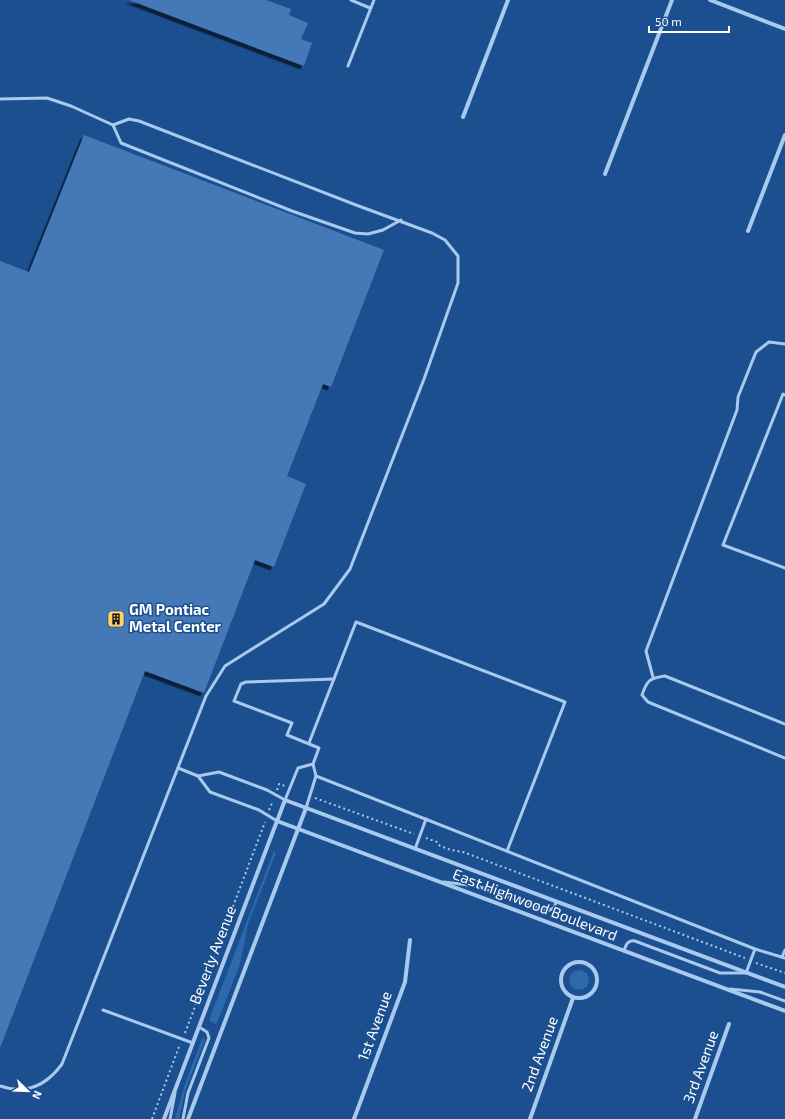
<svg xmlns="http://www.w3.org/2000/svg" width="785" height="1119" font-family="'Exo 2',sans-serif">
  <defs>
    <filter id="shadow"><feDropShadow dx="-3.5" dy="3.5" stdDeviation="0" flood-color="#0009"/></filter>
  </defs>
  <rect width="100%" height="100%" fill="#1b4f8f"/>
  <g fill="#2e69ad">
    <polygon points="274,851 276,853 248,924 240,964 217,1023 215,1024 210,1021 209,1020"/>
    <circle cx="579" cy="980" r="10"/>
    <polygon points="204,1038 205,1040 185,1091 179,1119 175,1119 184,1087 202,1039"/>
  </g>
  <g fill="#4478b7" filter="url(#shadow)">
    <polygon points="129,0 266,0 291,9 289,15 308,23 301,39 312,43 304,66"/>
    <polygon points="84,135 384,250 331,387 323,384 287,476 306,484 274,567 255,560 204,693 145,671 0,1048 0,261 29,272"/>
  </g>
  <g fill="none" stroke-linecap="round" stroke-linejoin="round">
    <g stroke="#a9c9ee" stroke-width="2" stroke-dasharray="2 3" stroke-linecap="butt">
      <polyline points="277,790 279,784 285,786"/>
      <polyline points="315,798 414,834"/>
      <polyline points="269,810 273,801"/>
      <polyline points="426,838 437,842 440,846 451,850 463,852 745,958"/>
      <polyline points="756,963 785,973"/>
      <polyline points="185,1033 265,822"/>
      <polyline points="152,1119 180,1044"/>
    </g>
    <g stroke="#a9c9ee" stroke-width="3">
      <polyline points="351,0 370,8"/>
      <polyline points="348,66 374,0"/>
      <polyline points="0,99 47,98 71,106 113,125"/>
      <polyline points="785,395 783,394 723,545 785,568"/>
      <polyline points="653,677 646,651 737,410 738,397 756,352 769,342 785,344"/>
      <path d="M 785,724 L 665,676 C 650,678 647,680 642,695 L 648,702 L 785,758"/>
      <polyline points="309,743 356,622 565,702 507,851"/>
      <polyline points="178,768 198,776 210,792 259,810 277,821"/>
      <polyline points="198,776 219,772 267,790 285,800 298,768 313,764"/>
      <polyline points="316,776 755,949 785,958"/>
      <polyline points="306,808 316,776 313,764 319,748 287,735 292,723 234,701 241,684 246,682 334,679"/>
      <polyline points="415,849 426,819"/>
      <polyline points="444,882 477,886 547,911 554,908 556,902"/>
      <path d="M 624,951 C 626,944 628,940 635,941 L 720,973 L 746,973 L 755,949"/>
      <polyline points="782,957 785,950"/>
      <polyline points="730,989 760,992 785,1001"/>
      <polyline points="103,1010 193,1043"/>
      <path d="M 0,1086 C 26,1095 46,1086 62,1064 L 206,696 L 225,666 L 324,604 L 350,569 L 424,379 L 458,283 L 458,256 L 445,240 L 432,233 L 356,205 L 139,121 L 129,119 L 113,125 L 121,143 L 292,211 L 355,233 L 368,234 L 383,230 L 401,220"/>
      <polyline points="170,1119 175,1093"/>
      <polyline points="183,1119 188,1093 209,1038 207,1032 199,1027"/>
    </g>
    <g stroke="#a9c9ee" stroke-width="4">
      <polyline points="710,0 785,29"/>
      <polyline points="463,117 508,0"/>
      <polyline points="605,174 672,0"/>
      <polyline points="748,231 785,135"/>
      <polyline points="277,821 785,1011"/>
      <circle cx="579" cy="980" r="18"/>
      <polyline points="164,1119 285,800 785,987"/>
      <polyline points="188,1119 306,808"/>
      <polyline points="354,1119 405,982 410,940"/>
      <polyline points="530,1119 573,998"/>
      <polyline points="695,1119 729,1024"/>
    </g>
  </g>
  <defs>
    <symbol id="building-square" viewBox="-11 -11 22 22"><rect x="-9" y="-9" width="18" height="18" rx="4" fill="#ffd166" stroke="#1b4f8f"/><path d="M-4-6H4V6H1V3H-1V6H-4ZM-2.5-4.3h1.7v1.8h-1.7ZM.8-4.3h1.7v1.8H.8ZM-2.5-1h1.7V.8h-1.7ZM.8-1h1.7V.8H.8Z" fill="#111"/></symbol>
  </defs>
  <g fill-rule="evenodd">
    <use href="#building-square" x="106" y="609" width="20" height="20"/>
  </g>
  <g text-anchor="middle" stroke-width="3" stroke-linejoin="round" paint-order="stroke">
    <g font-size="15" font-weight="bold" fill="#fff" stroke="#1b4f8f" text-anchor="start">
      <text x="129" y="615">GM Pontiac<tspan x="129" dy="17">Metal Center</tspan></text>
    </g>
    <g font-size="15" fill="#fff" stroke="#1b4f8f">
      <text transform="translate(535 905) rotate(21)" y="5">East Highwood Boulevard</text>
      <text transform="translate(213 955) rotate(-69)" y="5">Beverly Avenue</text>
      <text transform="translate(375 1026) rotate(-70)" y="5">1st Avenue</text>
      <text transform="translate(540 1054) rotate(-70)" y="5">2nd Avenue</text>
      <text transform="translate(701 1067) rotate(-70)" y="5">3rd Avenue</text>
    </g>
  </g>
  <g transform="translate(28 1091) rotate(113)" stroke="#1b4f8f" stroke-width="3" paint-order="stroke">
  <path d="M0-3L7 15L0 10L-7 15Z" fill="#ffffff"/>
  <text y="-6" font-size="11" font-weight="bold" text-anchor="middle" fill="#ffffff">N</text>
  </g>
  <path d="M649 26v6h80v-6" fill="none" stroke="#ffffff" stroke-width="2"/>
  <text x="655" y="26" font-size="12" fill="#ffffff" stroke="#1b4f8f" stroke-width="3" paint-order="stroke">50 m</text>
</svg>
